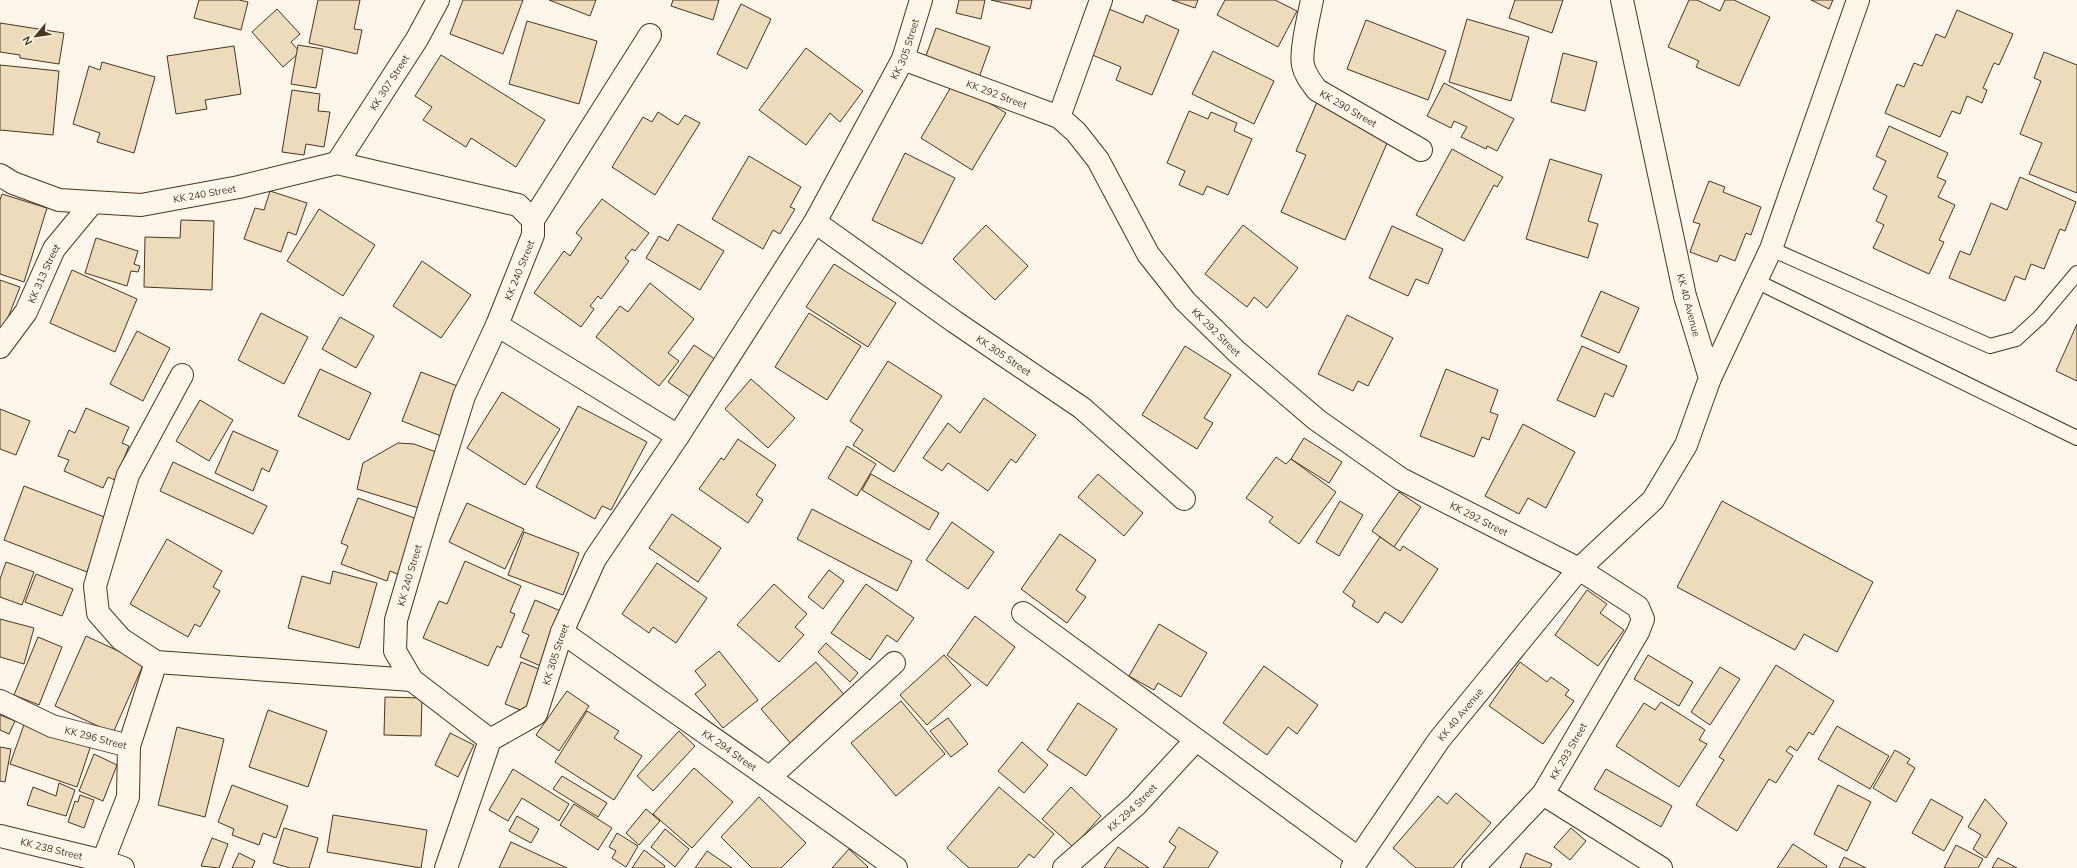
<svg xmlns="http://www.w3.org/2000/svg" width="2077" height="868" font-family="Mulish,sans-serif">
  <rect width="100%" height="100%" fill="#fbf6e9"/>
  <g fill="#ecdcbc" stroke="#4a3520">
    <polygon points="199,0 239,0 248,2 241,30 194,18"/>
    <polygon points="318,0 360,0 354,29 362,30 357,54 309,43"/>
    <polygon points="463,0 523,0 503,54 450,34"/>
    <polygon points="549,0 596,0 590,16"/>
    <polygon points="673,0 719,0 713,20 671,6"/>
    <polygon points="959,0 985,0 981,19 956,13"/>
    <polygon points="991,0 1032,0 1030,9"/>
    <polygon points="1172,0 1198,0 1195,8"/>
    <polygon points="1225,0 1275,0 1297,11 1278,47 1217,15"/>
    <polygon points="1515,0 1563,0 1552,33 1509,18"/>
    <polygon points="1689,0 1697,0 1720,11 1725,0 1734,0 1770,17 1739,86 1696,67 1699,61 1668,47"/>
    <polygon points="1811,0 1833,0 1829,9"/>
    <polygon points="741,4 771,19 747,69 717,54"/>
    <polygon points="277,9 300,34 291,42 300,52 283,67 252,32"/>
    <polygon points="1109,9 1143,23 1146,15 1179,30 1152,95 1116,80 1121,67 1090,54"/>
    <polygon points="1957,10 2013,34 1999,65 1994,63 1983,88 1987,90 1982,103 1967,96 1960,114 1952,111 1940,137 1885,113 1897,84 1904,87 1914,63 1922,66 1936,34 1945,38"/>
    <polygon points="1467,19 1529,37 1511,101 1449,82"/>
    <polygon points="1366,20 1446,51 1428,100 1347,69"/>
    <polygon points="527,21 597,41 579,104 509,84"/>
    <polygon points="0,23 64,33 59,64 20,58 20,55 0,52"/>
    <polygon points="936,28 990,47 977,83 923,64"/>
    <polygon points="298,45 323,49 316,88 291,84"/>
    <polygon points="234,46 241,94 205,100 207,109 176,114 167,56"/>
    <polygon points="806,48 863,91 840,122 830,113 806,145 759,110"/>
    <polygon points="1213,51 1274,81 1254,124 1192,94"/>
    <polygon points="2044,52 2077,65 2077,193 2029,174 2042,143 2020,134 2041,81 2034,78"/>
    <polygon points="1563,53 1597,62 1585,111 1551,102"/>
    <polygon points="441,55 545,120 516,167 471,138 466,147 423,120 432,107 415,96"/>
    <polygon points="102,62 155,77 134,153 97,142 100,133 73,124 89,66 100,70"/>
    <polygon points="0,65 59,71 53,135 0,130"/>
    <polygon points="954,82 1006,113 972,170 921,138"/>
    <polygon points="1444,83 1514,119 1497,151 1487,146 1486,149 1461,137 1467,127 1454,121 1451,128 1427,116"/>
    <polygon points="292,90 320,94 318,111 330,112 324,147 306,144 304,155 282,152"/>
    <polygon points="1317,102 1391,134 1345,240 1281,212 1306,155 1296,151"/>
    <polygon points="1189,111 1208,119 1211,112 1237,123 1234,131 1252,139 1228,195 1207,186 1203,195 1179,185 1185,171 1167,163"/>
    <polygon points="658,112 678,125 685,115 700,123 655,195 612,167 643,117 652,122"/>
    <polygon points="1889,126 1948,153 1937,177 1946,181 1938,197 1955,205 1939,240 1944,242 1929,274 1873,248 1884,225 1876,221 1887,196 1873,189 1886,161 1876,156"/>
    <polygon points="1452,149 1503,177 1497,187 1494,185 1464,241 1416,215"/>
    <polygon points="905,153 955,178 922,244 872,220"/>
    <polygon points="749,156 801,187 790,207 795,209 780,234 773,230 763,249 712,219"/>
    <polygon points="1550,159 1602,175 1588,221 1598,224 1588,258 1526,239"/>
    <polygon points="2020,177 2076,202 2065,231 2060,229 2044,269 2031,264 2025,280 2015,276 2005,301 1949,278 1960,251 1970,255 1991,203 2007,210"/>
    <polygon points="1709,181 1725,187 1723,192 1761,207 1751,235 1746,233 1735,261 1720,255 1717,262 1690,252 1700,224 1693,222"/>
    <polygon points="270,191 307,203 296,235 288,232 281,252 244,239 255,208 264,210"/>
    <polygon points="2,194 47,208 24,282 0,274 0,200"/>
    <polygon points="602,199 649,233 635,251 632,249 625,258 629,261 601,299 598,296 590,306 594,309 581,327 534,293 564,251 570,256 582,238 576,233"/>
    <polygon points="319,209 375,245 343,296 287,261"/>
    <polygon points="181,220 214,221 212,290 144,287 145,237 180,238"/>
    <polygon points="678,224 724,251 700,290 646,258 659,236 668,241"/>
    <polygon points="986,225 1028,266 995,300 953,259"/>
    <polygon points="1243,225 1298,268 1267,308 1254,297 1247,307 1205,274"/>
    <polygon points="1392,226 1443,249 1428,284 1416,279 1408,296 1369,278"/>
    <polygon points="96,238 138,251 134,264 140,266 138,272 131,271 127,286 85,273"/>
    <polygon points="422,261 471,295 441,338 393,306"/>
    <polygon points="834,264 896,303 868,347 806,307"/>
    <polygon points="72,270 137,299 115,352 50,323"/>
    <polygon points="0,280 20,287 0,338"/>
    <polygon points="650,283 694,319 668,353 679,361 659,386 596,337 620,306 628,312"/>
    <polygon points="1601,291 1639,308 1619,353 1581,336"/>
    <polygon points="261,313 308,337 284,384 238,360"/>
    <polygon points="809,313 861,346 827,400 775,367"/>
    <polygon points="1347,315 1393,338 1368,386 1358,381 1353,391 1318,374"/>
    <polygon points="340,317 374,336 356,368 322,349"/>
    <polygon points="2077,324 2077,381 2056,371"/>
    <polygon points="137,331 170,348 143,401 110,384"/>
    <polygon points="694,345 716,360 690,397 668,382"/>
    <polygon points="1185,346 1231,375 1204,418 1213,423 1197,449 1142,415"/>
    <polygon points="1582,346 1627,366 1613,397 1605,393 1595,417 1557,400"/>
    <polygon points="888,361 942,396 894,472 853,445 863,430 850,421"/>
    <polygon points="320,369 371,393 349,440 298,416"/>
    <polygon points="1446,369 1498,390 1490,412 1498,415 1489,440 1482,437 1474,457 1420,436"/>
    <polygon points="421,372 460,387 441,436 402,421"/>
    <polygon points="751,379 795,418 768,448 725,409"/>
    <polygon points="502,392 560,429 525,485 467,448"/>
    <polygon points="984,398 1036,435 1016,463 1011,459 988,491 948,463 942,471 923,458 948,423 960,433"/>
    <polygon points="200,400 233,420 209,461 176,441"/>
    <polygon points="578,406 647,442 611,510 602,506 595,519 536,487"/>
    <polygon points="86,408 129,427 122,443 129,446 115,480 108,477 103,488 64,471 69,460 58,456 69,430 75,433"/>
    <polygon points="0,409 30,421 16,455 0,449"/>
    <polygon points="1523,424 1575,452 1546,508 1528,498 1519,514 1485,496"/>
    <polygon points="233,431 278,451 269,472 262,468 253,491 215,473"/>
    <polygon points="1304,438 1342,462 1329,483 1291,459"/>
    <polygon points="738,439 776,465 756,495 763,500 748,523 699,489 721,458 724,460"/>
    <polygon points="398,443 414,444 439,453 422,509 357,489 363,463"/>
    <polygon points="847,446 876,464 857,496 828,478"/>
    <polygon points="1276,457 1286,464 1291,459 1336,492 1299,544 1269,522 1273,517 1246,498"/>
    <polygon points="173,462 267,506 253,534 160,491"/>
    <polygon points="871,474 939,513 929,530 862,490"/>
    <polygon points="1098,474 1143,513 1124,536 1078,497"/>
    <polygon points="24,486 107,518 87,572 4,540"/>
    <polygon points="1399,492 1421,507 1394,547 1372,531"/>
    <polygon points="358,498 420,520 400,575 390,571 387,581 341,564 348,546 341,543"/>
    <polygon points="1340,501 1363,515 1339,556 1316,542"/>
    <polygon points="1722,501 1873,582 1837,652 1804,634 1795,650 1677,587"/>
    <polygon points="467,503 524,529 505,569 449,542"/>
    <polygon points="812,509 912,561 897,591 797,539"/>
    <polygon points="672,514 721,548 698,582 649,548"/>
    <polygon points="952,522 994,552 968,589 926,560"/>
    <polygon points="524,532 579,553 563,595 508,575"/>
    <polygon points="1060,534 1096,560 1076,590 1086,597 1067,623 1021,589"/>
    <polygon points="1380,537 1400,551 1403,546 1438,569 1402,623 1385,612 1378,623 1352,606 1355,601 1343,592"/>
    <polygon points="167,539 222,571 213,587 220,591 200,627 195,624 188,637 130,604"/>
    <polygon points="465,561 521,586 510,612 515,614 501,648 497,646 488,666 423,638 439,601 447,604"/>
    <polygon points="6,562 34,572 22,605 0,597 0,579"/>
    <polygon points="657,563 707,598 676,643 653,627 649,633 622,614"/>
    <polygon points="829,570 844,581 823,609 808,597"/>
    <polygon points="333,571 377,583 359,648 288,628 302,576 330,584"/>
    <polygon points="36,574 73,589 62,616 25,602"/>
    <polygon points="774,584 807,614 795,627 804,635 779,662 737,625"/>
    <polygon points="866,584 914,618 897,642 887,635 870,660 831,633"/>
    <polygon points="1587,590 1607,604 1600,613 1624,630 1598,666 1555,635"/>
    <polygon points="535,600 565,613 543,667 520,657 529,635 522,632"/>
    <polygon points="975,616 1015,647 987,686 947,655"/>
    <polygon points="0,619 34,628 24,664 0,657"/>
    <polygon points="1159,624 1207,653 1181,697 1158,683 1154,690 1129,676"/>
    <polygon points="86,636 144,663 113,733 55,706"/>
    <polygon points="38,637 62,647 39,705 14,695"/>
    <polygon points="826,643 858,673 850,682 818,652"/>
    <polygon points="719,651 758,700 723,728 695,694 706,685 695,671"/>
    <polygon points="944,655 971,685 927,725 900,695"/>
    <polygon points="1648,655 1693,682 1679,706 1634,679"/>
    <polygon points="521,662 544,671 528,713 505,704"/>
    <polygon points="816,662 847,698 792,745 761,709"/>
    <polygon points="1520,662 1547,682 1551,677 1569,690 1565,695 1574,701 1543,744 1489,706"/>
    <polygon points="1776,665 1834,701 1813,735 1809,732 1797,751 1790,746 1786,751 1793,756 1776,783 1769,779 1737,831 1696,805 1724,760 1719,757"/>
    <polygon points="1264,666 1318,705 1297,734 1288,727 1267,755 1223,723"/>
    <polygon points="1720,667 1740,679 1710,725 1691,712"/>
    <polygon points="567,691 589,706 559,751 536,735"/>
    <polygon points="385,697 422,698 421,736 384,735"/>
    <polygon points="901,701 945,754 896,796 851,743"/>
    <polygon points="1661,702 1705,730 1699,740 1707,744 1679,787 1616,746 1644,703 1655,710"/>
    <polygon points="1078,703 1117,729 1086,776 1047,750"/>
    <polygon points="268,710 327,731 308,787 249,767"/>
    <polygon points="587,711 619,731 614,738 642,756 614,800 555,762"/>
    <polygon points="0,715 15,721 9,734 0,730"/>
    <polygon points="948,718 968,744 951,757 930,731"/>
    <polygon points="26,719 92,742 77,787 10,764"/>
    <polygon points="1837,726 1889,756 1870,789 1818,759"/>
    <polygon points="177,727 224,739 205,817 158,805"/>
    <polygon points="679,731 695,746 653,791 637,776"/>
    <polygon points="450,733 474,745 458,777 435,765"/>
    <polygon points="1022,742 1048,765 1024,793 998,771"/>
    <polygon points="0,747 11,749 5,782 0,781"/>
    <polygon points="1895,750 1910,759 1907,763 1915,768 1896,802 1873,788"/>
    <polygon points="94,754 117,765 103,801 79,791"/>
    <polygon points="694,768 733,802 692,848 653,814"/>
    <polygon points="513,769 569,804 559,821 522,798 508,821 489,810"/>
    <polygon points="1606,769 1672,806 1661,827 1594,789"/>
    <polygon points="562,776 607,803 598,817 553,789"/>
    <polygon points="59,783 75,790 66,816 27,805 33,787 56,796"/>
    <polygon points="232,785 288,806 276,838 263,833 259,845 232,835 234,829 218,822"/>
    <polygon points="1838,785 1871,802 1847,851 1814,834"/>
    <polygon points="999,787 1054,834 1034,858 1029,854 1017,868 969,868 947,848"/>
    <polygon points="1071,787 1101,816 1073,847 1042,819"/>
    <polygon points="1456,793 1491,823 1453,868 1416,868 1393,848 1438,796 1447,804"/>
    <polygon points="80,795 94,800 84,828 68,822 75,801 78,802"/>
    <polygon points="759,797 806,843 781,868 752,868 721,837"/>
    <polygon points="1931,799 1963,817 1944,851 1912,833"/>
    <polygon points="1985,799 2007,823 1986,858 1973,849 1981,835 1968,827"/>
    <polygon points="574,804 612,828 598,850 560,825"/>
    <polygon points="646,809 660,821 639,845 626,833"/>
    <polygon points="333,815 427,830 421,868 327,852"/>
    <polygon points="517,816 539,829 531,843 509,831"/>
    <polygon points="1179,827 1218,852 1208,868 1163,868 1176,847 1169,842"/>
    <polygon points="284,828 318,838 309,868 290,868 273,863"/>
    <polygon points="1571,828 1586,841 1570,860 1554,847"/>
    <polygon points="665,829 689,849 675,867 651,847"/>
    <polygon points="617,833 638,846 626,867 612,858 616,851 609,847"/>
    <polygon points="212,838 228,844 219,868 201,866"/>
    <polygon points="511,842 567,868 499,868"/>
    <polygon points="1793,844 1827,866 1826,868 1777,868"/>
    <polygon points="1956,845 1983,859 1978,868 1944,868"/>
    <polygon points="1118,847 1149,868 1104,868"/>
    <polygon points="849,849 868,867 867,868 832,868"/>
    <polygon points="644,850 665,866 664,868 632,868"/>
    <polygon points="707,851 732,868 695,868"/>
    <polygon points="239,853 255,861 252,868 232,868"/>
    <polygon points="1526,853 1552,864 1550,868 1520,868"/>
    <polygon points="1844,857 1866,868 1839,868"/>
    <polygon points="1998,858 2017,868 1992,868"/>
  </g>
  <g fill="none" stroke-linecap="round" stroke-linejoin="round">
    <defs>
      <g id="service">
        <polyline points="1771,249 1990,346 2016,339 2040,317 2077,273"/>
        <polyline points="1756,281 2077,438"/>
      </g>
      <g id="minor">
        <path id="s1" d="M 1312,0 C 1309,15 1300,52 1303,65 C 1305,75 1311,82 1317,90 L 1421,150"/>
        <path id="s2" d="M 903,59 L 1059,117 L 1076,132 L 1098,160 L 1148,254 L 1185,301 L 1237,352 L 1317,420 L 1401,479 L 1579,569 L 1638,607 L 1643,619 L 1638,632 L 1543,794 L 1473,868"/>
        <polyline points="1059,117 1101,0"/>
        <path id="s3" d="M 337,163 L 417,39 L 438,0"/>
        <path id="s4" d="M 0,175 L 13,183 L 59,200 L 141,205 L 239,187 L 337,163 L 518,205 L 533,220 L 533,235 L 497,325 L 464,396 L 427,515 L 396,620 L 395,651 L 412,680 L 490,740"/>
        <polyline points="533,220 650,35"/>
        <path id="s5" d="M 815,222 L 955,322 L 1082,408 L 1184,499"/>
        <polyline points="497,325 678,436"/>
        <path id="s6" d="M 0,347 L 26,312 L 54,249 L 92,203"/>
        <polyline points="182,375 128,475 95,586 98,613 121,639 156,662 412,680"/>
        <polyline points="1710,378 1771,249 1858,0"/>
        <polyline points="1023,613 1358,858"/>
        <path id="s7" d="M 562,632 C 673,711 786,788 896,868"/>
        <path id="s8" d="M 0,701 L 52,726 L 129,746 L 128,797 L 103,861"/>
        <polyline points="129,746 156,662"/>
        <polyline points="770,777 894,663"/>
        <polyline points="1543,794 1661,868"/>
        <path id="s9" d="M 446,868 L 490,740 L 536,714 L 562,632 L 595,559 L 678,436 L 815,222 L 903,59 L 921,0"/>
        <path id="s10" d="M 1064,868 L 1136,805 L 1195,741"/>
        <path id="s11" d="M 1352,868 L 1439,740 L 1579,569 L 1653,500 L 1686,445 L 1710,378 L 1685,296 L 1622,0"/>
      </g>
      <g id="secondary">
        <path id="s12" d="M 0,836 L 103,861 L 123,868"/>
      </g>
    </defs>
    <use href="#service" stroke="#4a3520" stroke-width="16"/>
    <use href="#minor" stroke="#4a3520" stroke-width="24"/>
    <use href="#secondary" stroke="#4a3520" stroke-width="24"/>
    <use href="#service" stroke="#fbf6e9" stroke-width="14"/>
    <use href="#minor" stroke="#fbf6e9" stroke-width="22"/>
    <use href="#secondary" stroke="#fbf6e9" stroke-width="22"/>
  </g>
  <g text-anchor="middle" stroke-width="3" stroke-linejoin="round" paint-order="stroke">
    <g font-size="10" fill="#4a3520" stroke="#fbf6e9">
      <text dy="4" stroke="none"><textPath href="#s9" startOffset="952">KK 305 Street</textPath></text>
      <text dy="4" stroke="none"><textPath href="#s3" startOffset="96">KK 307 Street</textPath></text>
      <text dy="4" stroke="none"><textPath href="#s2" startOffset="100">KK 292 Street</textPath></text>
      <text dy="4" stroke="none"><textPath href="#s1" startOffset="131">KK 290 Street</textPath></text>
      <text dy="4" stroke="none"><textPath href="#s4" startOffset="211">KK 240 Street</textPath></text>
      <text transform="translate(519 270) rotate(-68)" y="4">KK 240 Street</text>
      <text dy="4" stroke="none"><textPath href="#s6" startOffset="86">KK 313 Street</textPath></text>
      <text transform="translate(1689 305) rotate(75)" y="4">KK 40 Avenue</text>
      <text dy="4" stroke="none"><textPath href="#s2" startOffset="435">KK 292 Street</textPath></text>
      <text dy="4" stroke="none"><textPath href="#s5" startOffset="231">KK 305 Street</textPath></text>
      <text dy="4" stroke="none"><textPath href="#s2" startOffset="759">KK 292 Street</textPath></text>
      <text transform="translate(409 575) rotate(-74)" y="4">KK 240 Street</text>
      <text dy="4" stroke="none"><textPath href="#s9" startOffset="251">KK 305 Street</textPath></text>
      <text dy="4" stroke="none"><textPath href="#s11" startOffset="188">KK 40 Avenue</textPath></text>
      <text dy="4" stroke="none"><textPath href="#s8" startOffset="103">KK 296 Street</textPath></text>
      <text dy="4" stroke="none"><textPath href="#s7" startOffset="205">KK 294 Street</textPath></text>
      <text transform="translate(1568 751) rotate(-60)" y="4">KK 293 Street</text>
      <text dy="4" stroke="none"><textPath href="#s10" startOffset="91">KK 294 Street</textPath></text>
      <text dy="4" stroke="none"><textPath href="#s12" startOffset="53">KK 238 Street</textPath></text>
    </g>
  </g>
  <g transform="translate(36 36) rotate(241)" stroke="#fbf6e9" stroke-width="3" paint-order="stroke">
  <path d="M0-3L7 15L0 10L-7 15Z" fill="#4a3520"/>
  <text y="-6" font-size="11" font-weight="bold" text-anchor="middle" fill="#4a3520">N</text>
  </g>
</svg>
